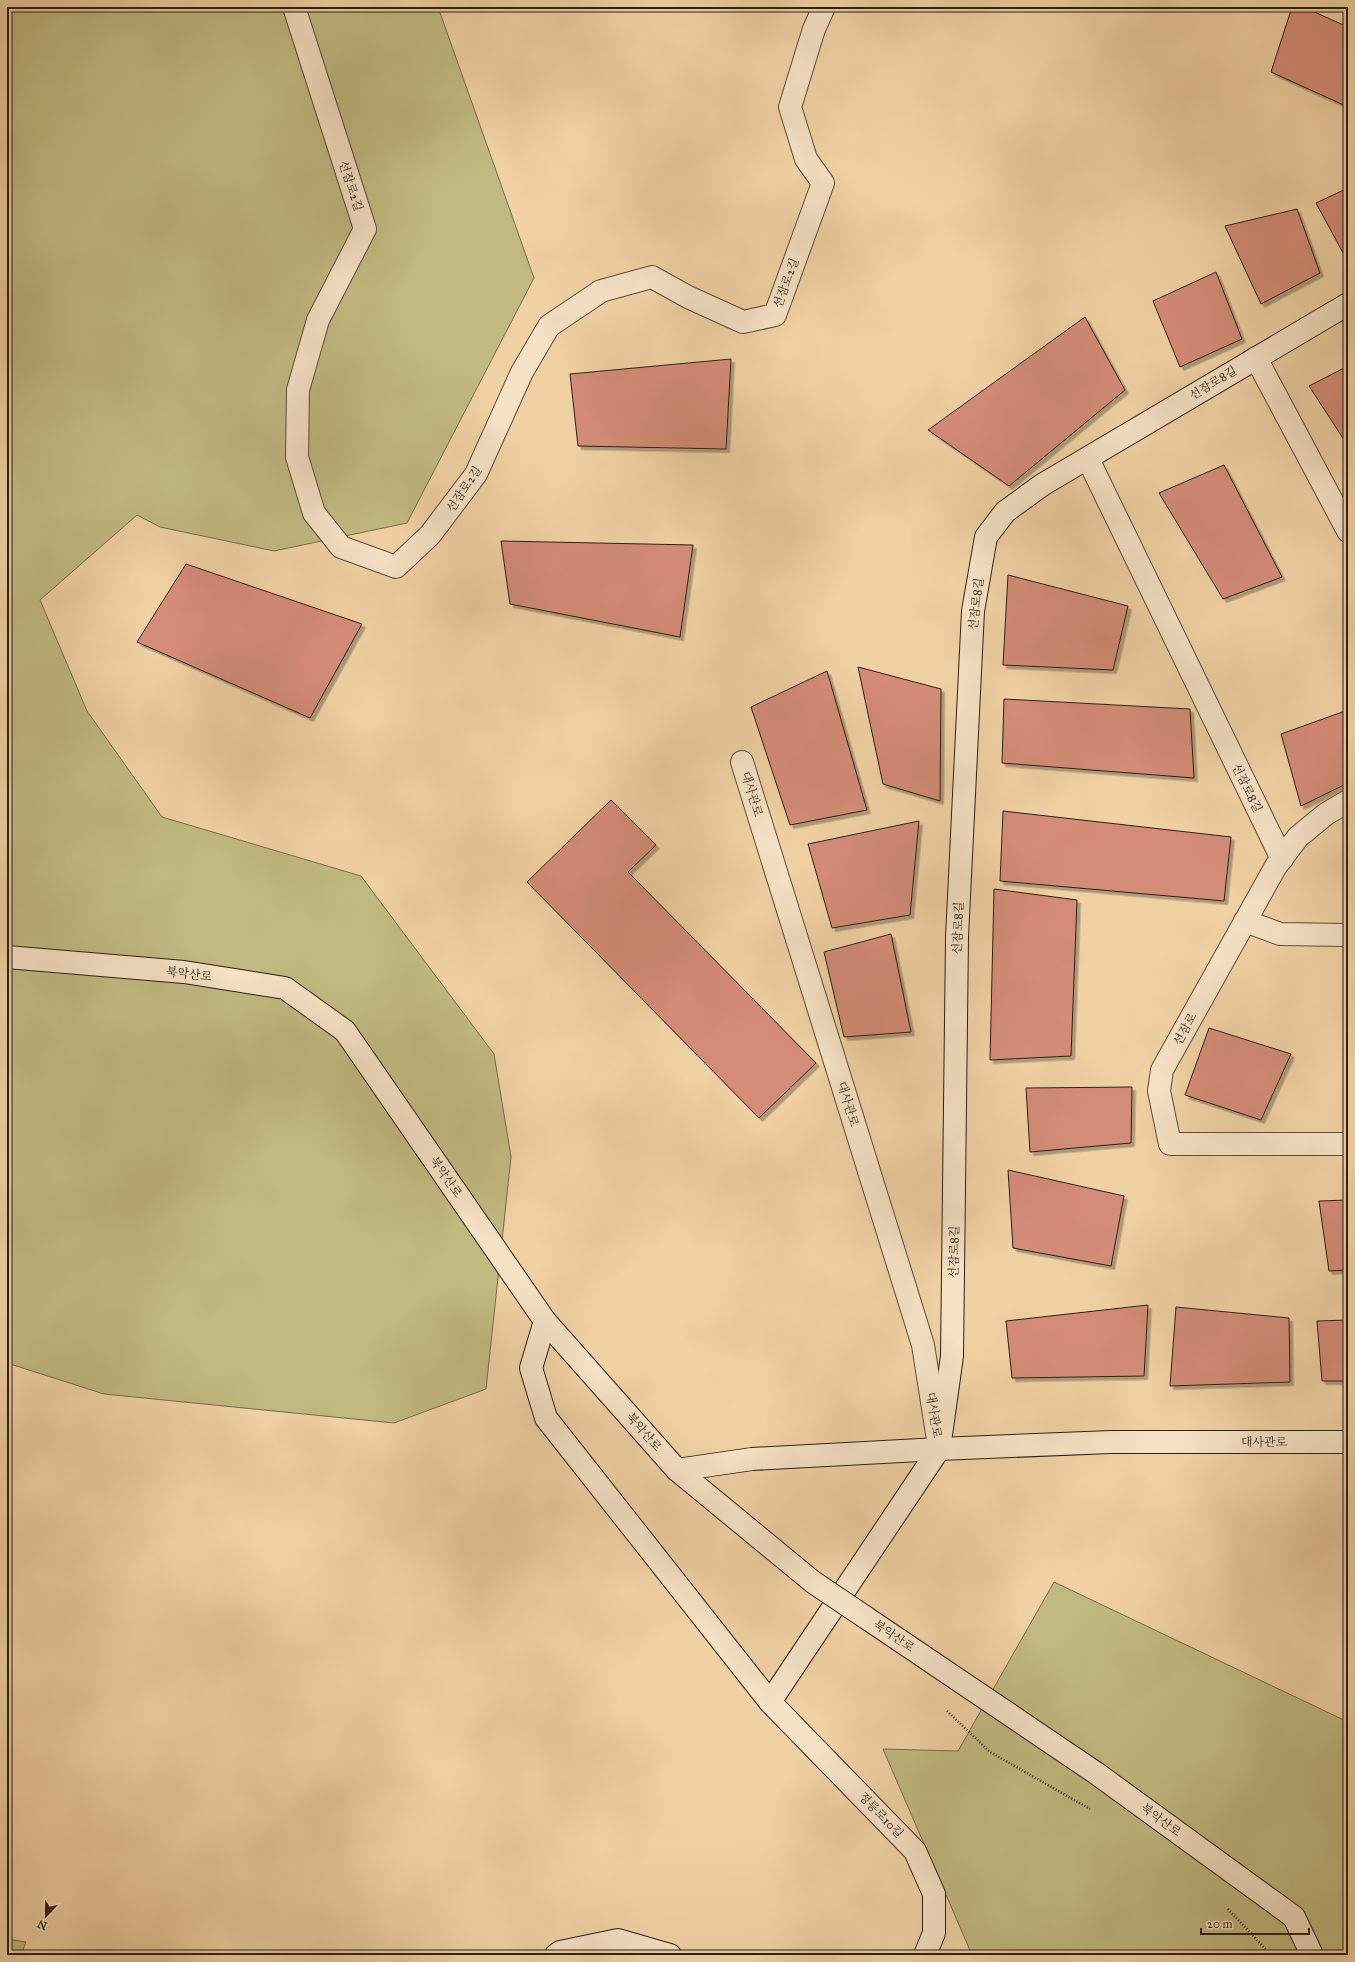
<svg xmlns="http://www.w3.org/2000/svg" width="1355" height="1962" font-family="'IM FELL Great Primer','Noto Serif KR',serif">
  <defs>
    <filter id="shadow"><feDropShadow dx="3.5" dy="3.5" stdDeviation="0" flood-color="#0004"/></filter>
  </defs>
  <rect width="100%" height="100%" fill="#f0d1a4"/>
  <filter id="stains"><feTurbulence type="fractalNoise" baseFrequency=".005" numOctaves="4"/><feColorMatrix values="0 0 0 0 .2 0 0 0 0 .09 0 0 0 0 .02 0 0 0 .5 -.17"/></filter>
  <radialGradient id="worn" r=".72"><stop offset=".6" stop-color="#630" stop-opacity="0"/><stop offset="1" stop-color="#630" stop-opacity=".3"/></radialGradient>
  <g fill="#c1b981" stroke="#766c4e">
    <polygon points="7,7 438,7 534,278 407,523 274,551 160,527 137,515 40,600 87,711 162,817 361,876 494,1054 511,1157 486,1389 394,1423 104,1394 7,1363"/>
    <polygon points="1054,1582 1348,1722 1348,1955 972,1955 883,1749 958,1751"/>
    <polygon points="7,1939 26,1942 21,1955 7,1955"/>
  </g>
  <g fill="#d48c78" stroke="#2b1f1a" filter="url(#shadow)">
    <polygon points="1292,7 1303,7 1348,27 1348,107 1271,72"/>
    <polygon points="1348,188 1348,262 1316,203"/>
    <polygon points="1297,209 1320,273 1261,304 1225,226"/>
    <polygon points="1216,272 1242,339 1180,367 1153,301"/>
    <polygon points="1085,317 1125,390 1009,486 928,430"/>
    <polygon points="731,359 726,449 578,446 570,374"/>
    <polygon points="1348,366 1348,446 1309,386"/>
    <polygon points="1224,465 1282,577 1223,599 1159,493"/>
    <polygon points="501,541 693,545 680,637 510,604"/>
    <polygon points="186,564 362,624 310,718 137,642"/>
    <polygon points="1008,575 1128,606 1113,670 1003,665"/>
    <polygon points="858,667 941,689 940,801 883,784"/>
    <polygon points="827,671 867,810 790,825 751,707"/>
    <polygon points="1004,699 1190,709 1194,778 1002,763"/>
    <polygon points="1348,710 1348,783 1301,806 1281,734"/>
    <polygon points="611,800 656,845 628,872 816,1063 759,1118 527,882"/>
    <polygon points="1003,811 1231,837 1224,901 1000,881"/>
    <polygon points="919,821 910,915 832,928 808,844"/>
    <polygon points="994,889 1077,900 1071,1056 990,1060"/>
    <polygon points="891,934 911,1032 844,1037 824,952"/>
    <polygon points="1209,1028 1291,1054 1261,1120 1185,1095"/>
    <polygon points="1132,1087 1131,1143 1030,1152 1026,1088"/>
    <polygon points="1008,1170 1124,1196 1111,1266 1013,1248"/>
    <polygon points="1348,1200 1348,1270 1329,1271 1319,1201"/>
    <polygon points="1148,1305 1144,1376 1012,1378 1006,1321"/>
    <polygon points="1176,1307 1289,1318 1290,1382 1170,1386"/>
    <polygon points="1348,1320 1348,1381 1322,1381 1317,1321"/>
  </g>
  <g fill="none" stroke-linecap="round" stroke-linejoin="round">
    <defs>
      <g id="street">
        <polyline points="294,7 365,229 318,320 298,390 297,457 314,513 341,547 396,567 430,535 476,474 522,372 549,326 601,291 652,277 688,297 743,322 775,315 823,183 806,159 790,107 814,29 824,7"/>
        <polyline points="1256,358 1348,531"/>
        <polyline points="1088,459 1282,859"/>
        <polyline points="742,762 923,1345 938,1440"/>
        <polyline points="1348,801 1326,814 1298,837 1276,866 1162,1070 1159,1091 1170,1144 1348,1144"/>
        <polyline points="1245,921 1280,934 1348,935"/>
      </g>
      <g id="secondary">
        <polyline points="7,957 184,972 285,988 345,1031 545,1321 677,1470 813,1582"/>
        <polyline points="545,1321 531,1368 546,1418 770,1702 915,1851 934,1894 934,1933 925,1955"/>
        <polyline points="677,1470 752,1459 939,1449 1111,1442 1348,1442"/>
        <polyline points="865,1617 1096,1773 1294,1917 1312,1955"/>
        <polyline points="770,1702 939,1449 952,1356 957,937 973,611 986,537 1005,512 1042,485 1348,304"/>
        <polyline points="556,1955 560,1952 618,1940 670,1955"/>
      </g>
    </defs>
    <use href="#street" stroke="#5c4c3c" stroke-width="24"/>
    <use href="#secondary" stroke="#2b1f1a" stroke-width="24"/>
    <g stroke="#2b1f1a" stroke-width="2.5" stroke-dasharray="1 2" stroke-linecap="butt">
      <polyline points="947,1711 990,1752 1090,1809"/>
      <polyline points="1228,1909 1271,1955"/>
    </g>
    <use href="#street" stroke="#f5e1c4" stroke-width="22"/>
    <use href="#secondary" stroke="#f5e1c4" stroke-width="22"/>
    <defs>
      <polyline id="secondary-bridge" points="813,1582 865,1617"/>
    </defs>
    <use href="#secondary-bridge" stroke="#2b1f1a" stroke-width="24" stroke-linecap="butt"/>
    <use href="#secondary-bridge" stroke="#f5e1c4" stroke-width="22"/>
  </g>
  <g text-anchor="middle" stroke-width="4" stroke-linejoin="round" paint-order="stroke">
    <g font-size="12" fill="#2b1f1a" stroke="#f5e1c4">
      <text transform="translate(351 186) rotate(72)" y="4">선잠로2길</text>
      <text transform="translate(786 283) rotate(-70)" y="4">선잠로2길</text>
      <text transform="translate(1213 383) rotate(-31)" y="4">선잠로8길</text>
      <text transform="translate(464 489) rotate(-56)" y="4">선잠로2길</text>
      <text transform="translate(976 604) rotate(-83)" y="4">선잠로8길</text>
      <text transform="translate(1247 788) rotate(64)" y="4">선잠로8길</text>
      <text transform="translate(752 794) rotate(73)" y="4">대사관로</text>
      <text transform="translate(958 928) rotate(-88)" y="4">선잠로8길</text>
      <text transform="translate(189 974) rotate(7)" y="4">북악산로</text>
      <text transform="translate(1185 1029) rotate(-61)" y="4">선잠로</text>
      <text transform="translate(848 1104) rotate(73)" y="4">대사관로</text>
      <text transform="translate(446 1177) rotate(55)" y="4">북악산로</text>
      <text transform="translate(954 1252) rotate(-89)" y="4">선잠로8길</text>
      <text transform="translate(934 1415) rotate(81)" y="4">대사관로</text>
      <text transform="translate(644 1432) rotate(49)" y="4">북악산로</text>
      <text x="1264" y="1446">대사관로</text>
      <text transform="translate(894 1636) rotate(34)" y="4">북악산로</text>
      <text transform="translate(881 1815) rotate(46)" y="4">정릉로10길</text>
      <text transform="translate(1161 1820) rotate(36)" y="4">북악산로</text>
    </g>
  </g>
  <rect width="1355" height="1962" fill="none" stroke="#f0d1a4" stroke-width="24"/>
  <rect x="8" y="8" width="1339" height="1946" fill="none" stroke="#2b1f1a" stroke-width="2"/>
  <rect x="12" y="12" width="1331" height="1938" fill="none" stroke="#2b1f1a"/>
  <g transform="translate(46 1916) rotate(202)" stroke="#f5e1c4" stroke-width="3" paint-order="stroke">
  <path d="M0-3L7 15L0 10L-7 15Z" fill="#2b1f1a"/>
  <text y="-6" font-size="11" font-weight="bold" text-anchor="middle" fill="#2b1f1a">N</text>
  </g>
  <path d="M1201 1928v6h108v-6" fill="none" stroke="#2b1f1a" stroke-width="2"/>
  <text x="1207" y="1928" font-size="12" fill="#2b1f1a" stroke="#f5e1c4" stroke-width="3" paint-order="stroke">20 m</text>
  <rect width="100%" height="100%" filter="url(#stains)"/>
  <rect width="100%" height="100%" fill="url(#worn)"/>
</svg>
